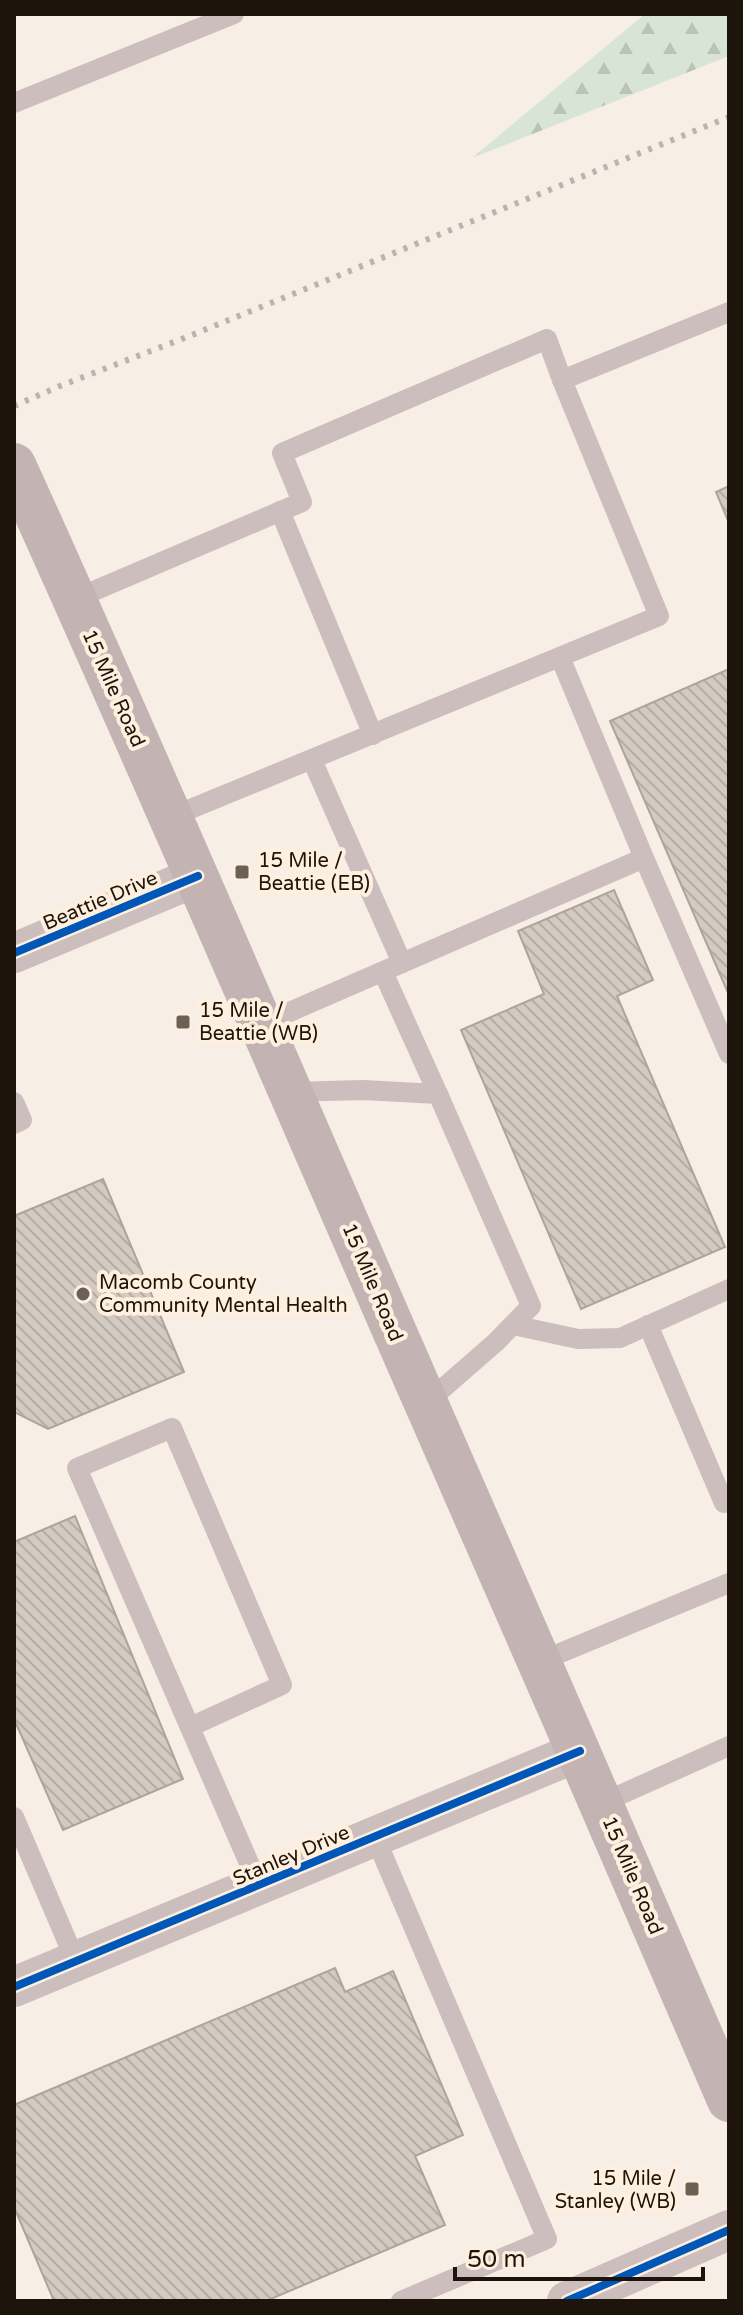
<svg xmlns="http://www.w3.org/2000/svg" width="743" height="2315" font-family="'Varela Round',sans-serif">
  <defs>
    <pattern id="forest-firs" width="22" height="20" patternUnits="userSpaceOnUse" patternTransform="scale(2)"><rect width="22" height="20" fill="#d8e5d6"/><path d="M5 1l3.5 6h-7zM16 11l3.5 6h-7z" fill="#b9c4b6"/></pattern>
    <pattern id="building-back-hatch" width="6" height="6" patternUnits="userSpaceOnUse" patternTransform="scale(2)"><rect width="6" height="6" fill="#d3cac1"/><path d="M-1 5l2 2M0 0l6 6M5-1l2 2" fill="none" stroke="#b5ada4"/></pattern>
  </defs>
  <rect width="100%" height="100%" fill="#f7eee5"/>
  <polygon fill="url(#forest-firs)" points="645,14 729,14 729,56 472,158"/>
  <g fill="url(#building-back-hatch)" stroke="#ada59c" stroke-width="2">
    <polygon points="729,486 729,523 716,492"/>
    <polygon points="729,669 729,995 610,721"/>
    <polygon points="614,890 653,980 617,996 725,1247 581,1309 461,1030 544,994 518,931"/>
    <polygon points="103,1179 184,1372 48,1429 14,1412 14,1216"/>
    <polygon points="75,1516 183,1779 63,1830 14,1719 14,1542"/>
    <polygon points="335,1968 345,1992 393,1971 463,2135 415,2156 445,2225 266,2301 54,2301 14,2207 14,2105"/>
  </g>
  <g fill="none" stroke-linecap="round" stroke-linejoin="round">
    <g stroke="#ccbebd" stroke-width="20">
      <polyline points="14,103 234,14"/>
      <polyline points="280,511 373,735"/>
      <polyline points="75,599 302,502 282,453 547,339 562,380"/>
      <polyline points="171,817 659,616 562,380 729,312"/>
      <polyline points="644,858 729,1054"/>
      <polyline points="402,963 644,858 560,657"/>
      <polyline points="383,972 438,1094"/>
      <polyline points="262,1024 402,963 312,760"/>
      <polyline points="291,1092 363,1090 438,1094 531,1306 496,1342 426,1403"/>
      <polyline points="14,1102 22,1120 14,1124"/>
      <polyline points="513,1325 578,1339 620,1338 729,1289"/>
      <polyline points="648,1325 724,1503 729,1501"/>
      <polyline points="541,1661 729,1583"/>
      <polyline points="190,1727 282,1685 172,1428 77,1468 259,1886"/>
      <polyline points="602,1803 729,1746"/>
      <polyline points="14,1817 76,1962"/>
      <polyline points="375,1837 547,2239 401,2301"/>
    </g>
    <g stroke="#ccbebd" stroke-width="40">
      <polyline points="14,953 198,876"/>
      <polyline points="14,1987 580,1751"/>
      <polyline points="567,2301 729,2230"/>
    </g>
    <path stroke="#c3b3b3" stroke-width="44" d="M 14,465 C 155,775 288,1089 425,1401 C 527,1634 629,1866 729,2100"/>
    <polyline stroke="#bcb2ae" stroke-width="6" stroke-dasharray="4 8" stroke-linecap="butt" points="14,406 60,386 187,337 729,117"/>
    <defs>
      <g id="cycleway">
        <polyline points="14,953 198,876"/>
        <polyline points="14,1987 580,1751"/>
        <polyline points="567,2301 729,2230"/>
      </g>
    </defs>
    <use href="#cycleway" stroke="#feefde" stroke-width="13"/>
    <use href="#cycleway" stroke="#0057b8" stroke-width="8"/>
  </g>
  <g fill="#696157" stroke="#feefde" stroke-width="3">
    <rect x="234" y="864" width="16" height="16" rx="4"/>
    <rect x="175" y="1014" width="16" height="16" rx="4"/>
    <circle cx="83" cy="1294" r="8"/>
    <rect x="684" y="2181" width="16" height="16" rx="4"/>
  </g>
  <g text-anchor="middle" stroke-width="8" stroke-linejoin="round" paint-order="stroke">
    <g font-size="20" fill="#1d150b" stroke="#feefde">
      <text transform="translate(114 688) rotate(66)" y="7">15 Mile Road</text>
      <text transform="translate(100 900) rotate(-23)" y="7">Beattie Drive</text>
      <text transform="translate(373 1282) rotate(67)" y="7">15 Mile Road</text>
      <text transform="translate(291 1855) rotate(-23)" y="7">Stanley Drive</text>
      <text transform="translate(633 1875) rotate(67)" y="7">15 Mile Road</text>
    </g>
    <g font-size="20" fill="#1d150b" stroke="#feefde" text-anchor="start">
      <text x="258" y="867">15 Mile /<tspan x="258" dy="23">Beattie (EB)</tspan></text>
      <text x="199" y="1017">15 Mile /<tspan x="199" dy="23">Beattie (WB)</tspan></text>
      <text x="99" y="1289">Macomb County<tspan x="99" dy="23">Community Mental Health</tspan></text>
      <text x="676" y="2185" text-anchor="end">15 Mile /<tspan x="676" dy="23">Stanley (WB)</tspan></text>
    </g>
  </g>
  <rect width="743" height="2315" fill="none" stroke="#1d150b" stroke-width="32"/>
  <path d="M455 2267v12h248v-12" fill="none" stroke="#1d150b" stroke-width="4"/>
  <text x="467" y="2267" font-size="24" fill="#1d150b" stroke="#feefde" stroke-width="6" paint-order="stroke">50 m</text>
</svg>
